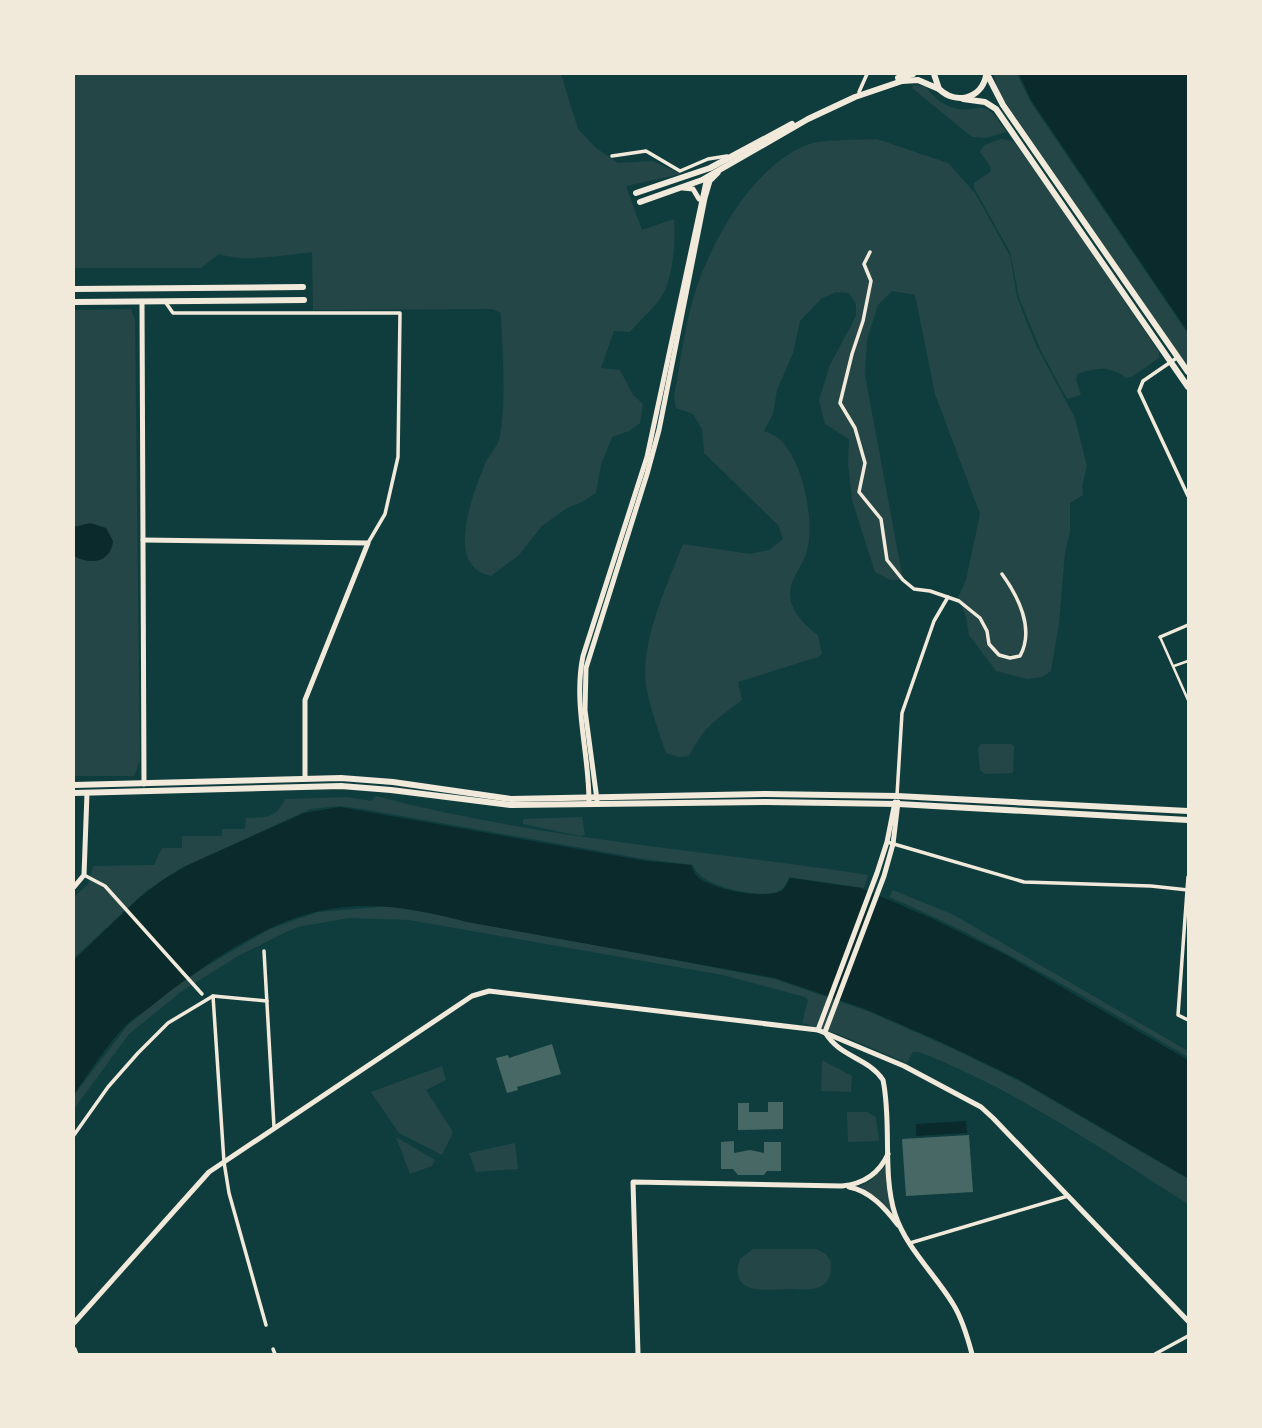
<svg xmlns="http://www.w3.org/2000/svg" width="1262" height="1428" font-family="Merriweather,serif">
  <rect width="100%" height="100%" fill="#0f3d3e"/>
  <g fill="#244646">
    <path d="M 74,74 L 561,74 L 578,129 L 596,148 L 618,163 L 653,161 L 681,174 L 626,186 L 642,230 L 674,219 C 676,241 673,281 660,299 C 651,311 639,321 630,332 L 614,331 L 601,368 L 620,370 L 633,395 L 643,404 L 640,423 L 629,431 L 612,437 L 601,465 L 596,493 L 582,502 L 567,508 L 542,526 L 519,555 L 491,576 C 487,575 480,573 477,570 C 450,550 475,489 485,464 C 489,454 498,447 500,436 C 507,395 502,353 501,313 L 493,309 L 313,310 L 312,252 C 281,255 249,263 219,254 L 201,268 L 74,268 Z"/>
    <polygon points="994,74 1017,74 1030,101 1188,334 1188,368 1004,100 997,88"/>
    <path d="M 913,85 L 925,86 C 932,94 940,104 951,107 C 981,117 981,91 1006,132 L 985,138 L 972,137 L 912,88 Z"/>
    <path d="M 877,139 L 948,163 L 975,193 L 1010,256 L 1017,297 L 1036,345 L 1075,418 L 1087,466 L 1082,486 L 1083,495 L 1070,503 L 1070,532 L 1065,552 L 1059,623 L 1051,671 L 1042,677 L 1027,679 L 996,671 L 969,635 L 966,617 L 958,597 L 966,580 L 980,514 L 935,394 L 915,295 L 892,291 L 878,305 L 867,340 L 865,375 L 903,580 L 890,580 L 875,572 L 852,500 L 848,464 L 849,439 L 825,424 L 819,400 L 830,365 L 856,316 L 856,304 L 849,293 L 836,292 L 822,298 L 800,321 L 793,353 L 777,390 L 773,414 L 764,431 C 768,433 775,435 779,439 C 803,459 815,521 807,551 C 804,563 794,574 791,586 C 786,607 803,624 818,635 L 822,654 L 818,657 L 738,682 L 742,700 C 716,720 704,726 689,756 L 679,757 L 666,753 C 659,732 651,711 647,690 C 638,645 667,586 683,544 L 750,554 L 769,550 L 783,539 L 778,525 L 704,453 L 702,429 L 693,414 L 676,408 L 674,397 C 681,360 685,321 697,286 C 715,235 755,165 807,145 C 822,139 859,140 877,139 Z"/>
    <path d="M 1001,139 L 1013,141 L 1038,174 L 1159,352 L 1159,358 L 1133,376 L 1126,378 C 1109,365 1096,368 1077,374 L 1076,380 L 1081,395 L 1067,399 L 1041,351 L 1019,298 L 1010,252 L 974,188 L 974,183 L 991,171 L 990,166 L 980,152 L 984,145 Z"/>
    <polygon points="131,309 135,320 140,761 134,776 74,776 74,310"/>
    <polygon points="981,744 1011,744 1014,746 1013,773 985,774 980,770 978,748"/>
    <path d="M 376,796 C 538,839 704,850 868,875 L 864,888 L 789,877 C 787,882 785,888 779,891 C 762,900 697,886 693,865 L 644,859 L 363,809 L 340,806 L 311,809 L 181,868 L 146,891 L 74,958 L 74,897 L 88,884 L 93,866 L 154,865 L 162,848 L 182,848 L 182,836 L 222,836 L 222,829 L 245,829 L 246,818 C 266,817 276,819 285,799 L 348,797 L 371,801 Z"/>
    <polygon points="582,817 585,835 580,836 523,824 523,819"/>
    <path d="M 893,890 L 954,915 L 1188,1051 L 1188,1057 C 1091,1001 993,941 889,897 Z"/>
    <path d="M 391,906 L 775,979 L 870,1012 L 956,1050 L 1021,1082 L 1188,1179 L 1188,1204 C 1102,1149 1015,1089 919,1052 L 913,1052 L 907,1063 L 838,1034 L 802,1023 L 808,1000 L 805,997 L 723,975 L 409,920 L 349,918 L 298,927 L 286,932 L 238,956 L 182,991 L 129,1034 L 74,1109 L 74,1095 L 128,1025 L 175,986 L 215,961 L 270,929 L 318,912 Z"/>
    <polygon points="822,1060 852,1076 851,1092 821,1091"/>
    <polygon points="442,1066 446,1080 426,1090 453,1132 442,1155 399,1133 371,1092"/>
    <polygon points="847,1112 867,1112 876,1117 879,1141 848,1142"/>
    <polygon points="396,1137 435,1160 432,1166 410,1174"/>
    <polygon points="515,1143 518,1169 476,1172 469,1153"/>
    <polygon points="886,1165 892,1211 890,1211 859,1187 871,1180"/>
    <path d="M 753,1249 L 816,1249 L 826,1254 L 831,1262 C 831,1270 831,1278 825,1283 C 817,1292 799,1289 788,1289 C 766,1290 728,1295 740,1259 Z"/>
  </g>
  <g fill="#0a2a2b">
    <polygon points="1019,74 1188,74 1188,332 1031,100"/>
    <path d="M 90,523 L 106,528 L 113,541 C 111,563 90,565 74,556 L 74,527 Z"/>
    <path d="M 340,807 L 646,861 L 691,865 C 691,866 695,874 696,875 C 707,889 765,900 781,891 C 786,888 787,883 790,878 L 861,888 L 933,919 L 1006,955 L 1188,1060 L 1188,1178 L 1020,1080 L 941,1042 L 863,1008 L 775,978 L 467,922 C 418,909 370,900 320,911 C 262,923 196,970 150,1007 C 142,1013 132,1019 125,1026 C 106,1046 90,1072 74,1094 L 74,960 L 139,898 L 161,881 L 186,866 L 304,813 Z"/>
    <polygon points="966,1121 967,1133 916,1136 916,1124"/>
  </g>
  <g fill="#486865">
    <polygon points="552,1044 561,1074 517,1087 518,1090 507,1093 496,1058 508,1055 509,1058"/>
    <polygon points="768,1102 783,1102 783,1129 738,1130 738,1103 749,1103 749,1112 768,1112"/>
    <polygon points="969,1135 973,1192 906,1196 902,1139"/>
    <polygon points="734,1141 734,1153 750,1150 764,1153 764,1142 781,1142 781,1171 767,1171 764,1175 738,1175 733,1169 721,1169 721,1142"/>
  </g>
  <g fill="none" stroke-linecap="round" stroke-linejoin="round">
    <g stroke="#f1e9da" stroke-width="2.5">
      <polyline points="1160,637 1188,700"/>
      <polyline points="1174,666 1188,661"/>
    </g>
    <g stroke="#f1e9da" stroke-width="3.5">
      <polyline points="859,92 867,74"/>
      <polyline points="612,156 646,151 680,171 708,159 727,156"/>
      <path d="M 870,252 L 864,264 L 871,281 L 863,321 L 852,354 L 840,403 L 855,428 L 865,463 L 859,492 L 881,519 L 887,560 L 903,580 L 914,589 L 930,591 L 959,601 L 980,618 L 987,631 L 989,644 L 999,655 L 1010,658 L 1020,656 C 1035,629 1018,596 1002,574"/>
      <polyline points="166,303 173,313 400,313 398,457 385,514 368,543"/>
      <polyline points="1178,357 1143,381 1139,391 1188,496"/>
      <polyline points="1160,637 1188,625"/>
      <polyline points="897,795 902,713 934,621 948,597"/>
      <polyline points="887,842 1024,882 1151,886 1188,890"/>
      <polyline points="84,875 105,886 202,994"/>
      <polyline points="1188,877 1178,1015 1188,1020"/>
      <polyline points="264,951 274,1127"/>
      <polyline points="213,996 224,1162 229,1193 266,1325"/>
      <polyline points="74,1135 108,1087 138,1053 168,1023 213,996 267,1001"/>
      <polyline points="910,1243 1068,1196"/>
      <polyline points="273,1349 275,1354"/>
      <polyline points="1155,1354 1188,1336"/>
    </g>
    <g stroke="#f1e9da" stroke-width="5">
      <polyline points="142,302 144,784"/>
      <polyline points="143,540 368,543 305,700 305,779"/>
      <polyline points="74,887 84,875 87,793"/>
      <path d="M 849,1187 C 870,1191 885,1208 898,1225"/>
      <path d="M 638,1354 L 633,1182 L 842,1186 C 863,1184 879,1174 888,1154"/>
    </g>
    <g stroke="#f1e9da" stroke-width="5">
      <polyline points="683,188 693,189 699,199"/>
      <polyline points="597,800 585,710 586,668 647,474 659,430 705,198 710,181 718,173"/>
      <path d="M 589,801 C 589,752 573,704 583,656 L 647,457 L 707,177"/>
      <polyline points="818,1030 877,873 887,842 895,802"/>
      <path d="M 825,1032 C 840,1058 868,1057 883,1080 C 892,1122 882,1174 895,1214 C 906,1248 935,1274 953,1304 C 962,1318 968,1339 972,1354"/>
      <polyline points="825,1032 884,876 893,844 898,802"/>
      <polyline points="74,1323 209,1172 472,996 489,991 818,1030 904,1066 981,1107 993,1118 1188,1321"/>
      <polyline points="74,1349 76,1354"/>
    </g>
    <g stroke="#f1e9da" stroke-width="6">
      <polyline points="898,78 913,74"/>
      <polyline points="636,193 710,168 792,124"/>
      <polyline points="640,202 702,180 808,119 855,97 902,81 918,80 939,89"/>
      <polyline points="74,289 303,287"/>
      <polyline points="74,302 304,300"/>
    </g>
    <g stroke="#f1e9da" stroke-width="6">
      <path d="M 934,74 L 939,89 C 956,105 981,99 986,76"/>
      <polyline points="987,74 1003,105 1188,372"/>
      <polyline points="963,99 985,102 996,109 1188,387"/>
      <polyline points="74,785 341,778 393,782 511,799 766,794 897,796 1188,811"/>
      <polyline points="74,793 341,786 391,790 511,805 766,802 898,804 1188,820"/>
    </g>
  </g>
  <rect width="1262" height="1428" fill="none" stroke="#f1e9da" stroke-width="150"/>
</svg>
